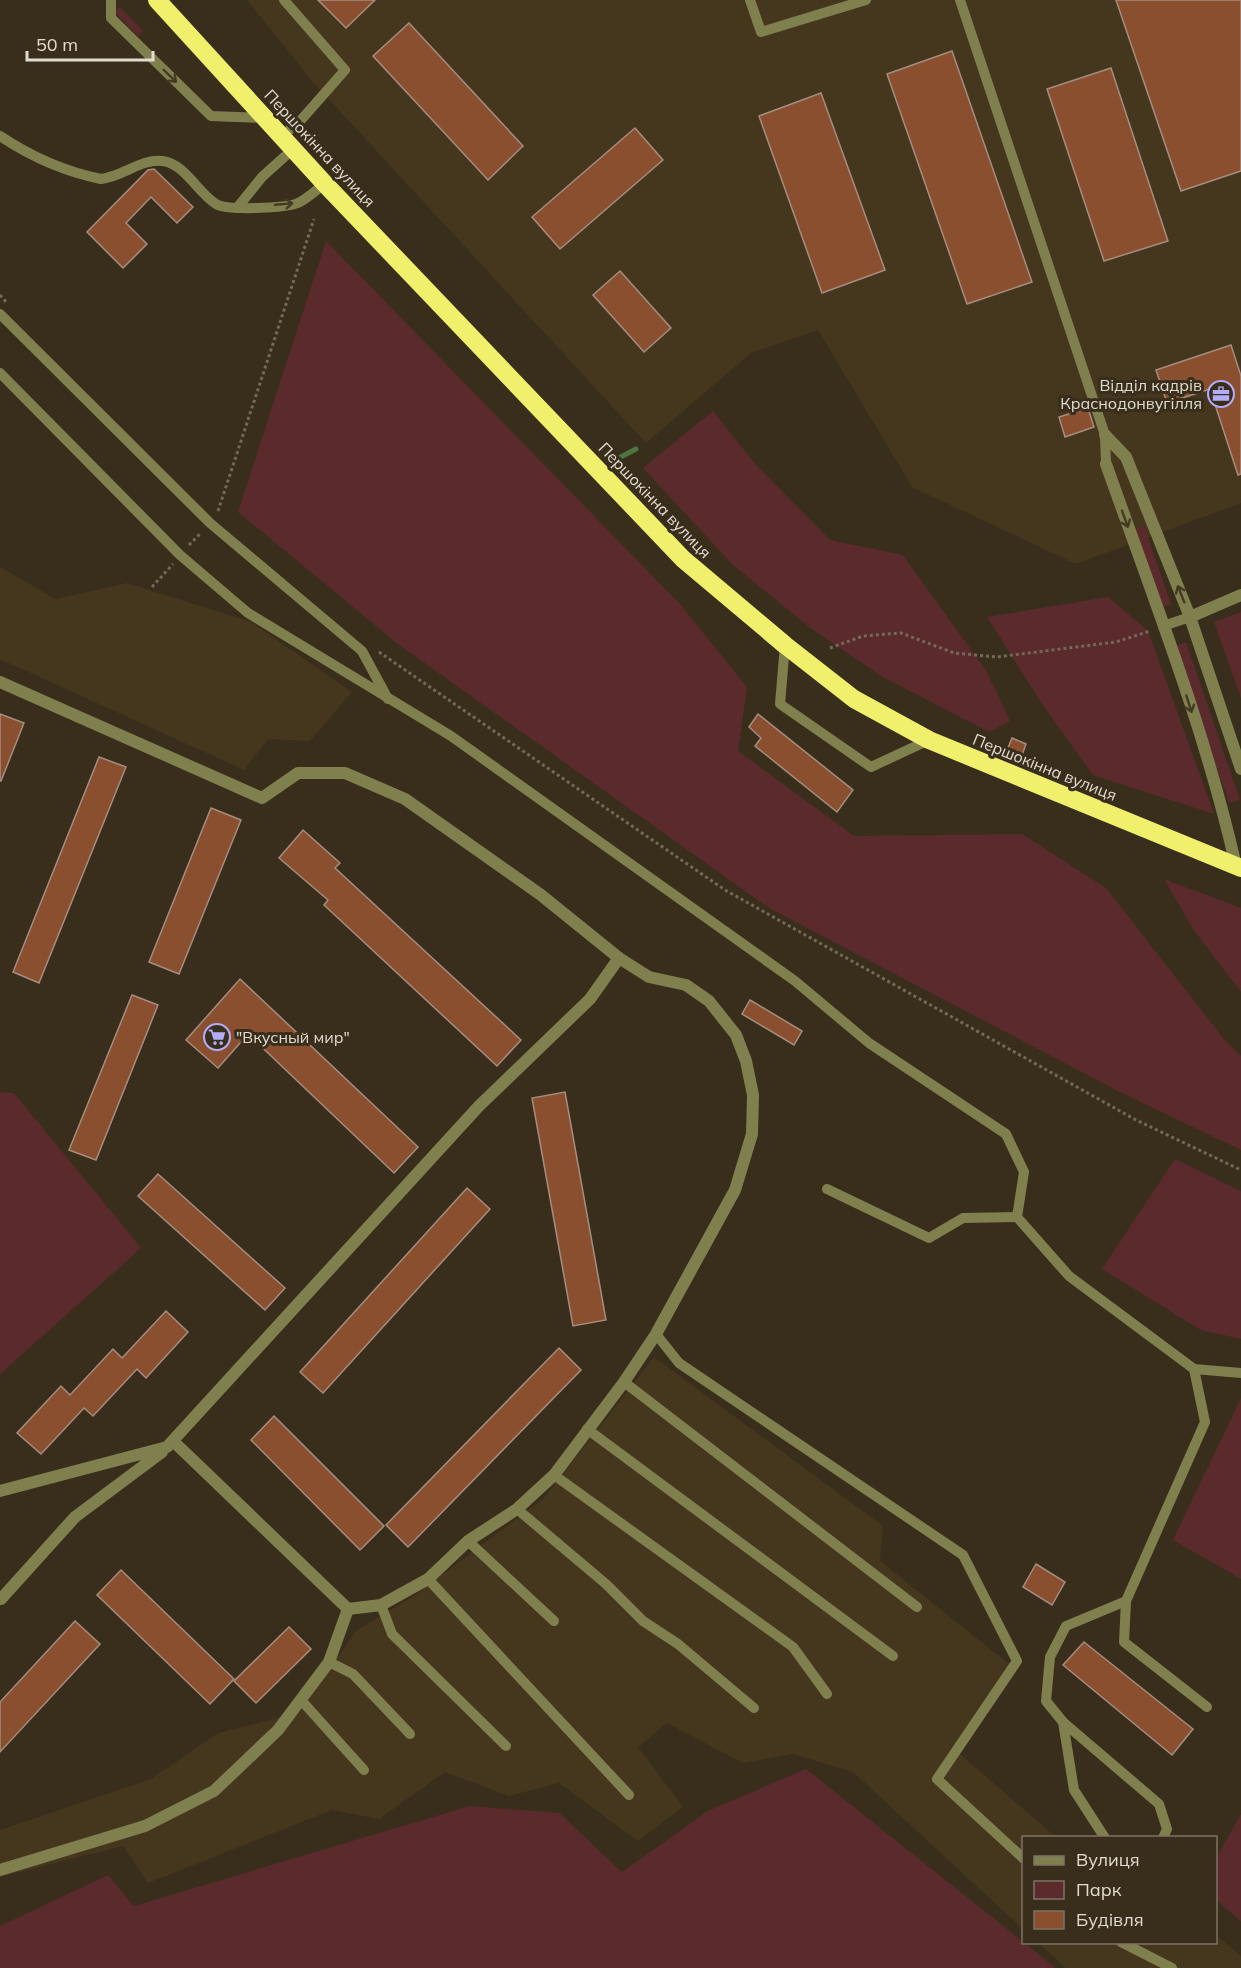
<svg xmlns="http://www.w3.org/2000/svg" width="1241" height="1968" font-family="Mulish,sans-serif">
  <rect width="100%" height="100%" fill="#392e1c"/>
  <g fill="#45361e">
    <polygon points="247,0 1241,0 1241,503 1076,564 912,487 818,330 751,353 646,443 313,82"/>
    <polygon points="0,567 56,599 127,583 251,622 352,692 310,741 268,739 244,770 0,659"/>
    <polygon points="654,1357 883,1526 880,1561 1009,1664 953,1748 1056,1837 1024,1838 1023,1929 853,1772 793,1754 743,1763 667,1723 638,1747 683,1807 638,1841 559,1783 509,1796 445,1772 379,1819 332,1810 148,1883 123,1846 0,1877 0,1830 151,1779 218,1733 299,1713 356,1631 414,1596 544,1498"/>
    <polygon points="1216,1935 1241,1956 1241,1968 1066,1968 1038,1943 1216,1942"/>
  </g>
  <g fill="#5b2a2c">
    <polygon points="120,7 143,31 138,36 114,12"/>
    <polygon points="326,241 679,603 747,687 738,751 854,836 1022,834 1106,888 1224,1039 1241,1056 1241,1150 1120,1092 769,908 398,644 238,512"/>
    <polygon points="713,411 756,465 830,540 903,555 987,672 1010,721 989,732 881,676 809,627 732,564 643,468"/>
    <polygon points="1144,526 1171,604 1162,607 1134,529"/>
    <polygon points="1108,597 1148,631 1214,814 1093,775 1044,707 987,617"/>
    <polygon points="1241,612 1241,698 1214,622"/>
    <polygon points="1186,642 1240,800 1229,803 1175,646"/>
    <polygon points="1164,879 1241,908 1241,992 1193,929"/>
    <polygon points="0,1092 14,1093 141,1248 0,1374"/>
    <polygon points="1175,1159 1241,1191 1241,1339 1201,1330 1102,1269"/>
    <polygon points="1241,1398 1241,1579 1173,1540"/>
    <polygon points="806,1769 1056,1968 0,1968 0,1926 108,1875 134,1906 470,1806 559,1813 622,1872 708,1811"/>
    <polygon points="1241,1814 1241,1921 1216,1900 1216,1858"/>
  </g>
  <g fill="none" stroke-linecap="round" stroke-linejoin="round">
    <polyline stroke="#4c7541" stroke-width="5" points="615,460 636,449"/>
  </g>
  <g fill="#8a4f2e" stroke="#a58d81" stroke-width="1.5">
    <polygon points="318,0 375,0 346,28"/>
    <polygon points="1116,0 1241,0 1241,171 1181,191"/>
    <polygon points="409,23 523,146 488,180 373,56"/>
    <polygon points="952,51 1032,282 967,304 887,74"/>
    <polygon points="1111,68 1168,241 1104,261 1047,89"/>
    <polygon points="821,93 885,270 822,293 759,116"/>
    <polygon points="635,128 663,160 560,249 532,217"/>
    <polygon points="154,169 193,207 177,223 151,197 126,223 147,244 123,268 87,232 148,170"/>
    <polygon points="620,271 671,328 644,352 593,295"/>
    <polygon points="1231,345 1241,376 1241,474 1238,475 1210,389 1167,403 1156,370"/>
    <polygon points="1088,408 1094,427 1065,437 1059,417"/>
    <polygon points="0,714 24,723 1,781 0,781"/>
    <polygon points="758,714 853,790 837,812 755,746 761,738 749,727"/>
    <polygon points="1012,738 1026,744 1020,761 1005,755"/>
    <polygon points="99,757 126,767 39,983 13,972"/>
    <polygon points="211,808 241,820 179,974 149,962"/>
    <polygon points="303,830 340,863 335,868 521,1040 497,1066 324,905 328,900 279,858"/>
    <polygon points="240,979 418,1147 394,1173 248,1034 218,1068 186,1040"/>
    <polygon points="132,995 158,1005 96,1160 69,1150"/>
    <polygon points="750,1000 802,1031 794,1045 742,1014"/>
    <polygon points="565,1092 606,1320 573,1326 532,1098"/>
    <polygon points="158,1174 285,1288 265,1310 138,1196"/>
    <polygon points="467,1188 490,1209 323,1393 300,1372"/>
    <polygon points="166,1311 188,1332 146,1378 137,1369 93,1416 84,1408 41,1454 17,1433 61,1386 70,1395 113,1349 122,1358"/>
    <polygon points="559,1348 581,1370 408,1547 386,1525"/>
    <polygon points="274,1416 384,1526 360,1550 251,1440"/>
    <polygon points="1036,1564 1065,1582 1052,1605 1023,1587"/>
    <polygon points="121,1570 234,1679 210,1704 97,1595"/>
    <polygon points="75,1621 100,1644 0,1752 0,1702"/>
    <polygon points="289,1627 311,1649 256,1703 234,1681"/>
    <polygon points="1084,1642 1193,1729 1172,1755 1063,1665"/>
  </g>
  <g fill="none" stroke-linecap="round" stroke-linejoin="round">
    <g stroke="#736a5a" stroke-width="3" stroke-dasharray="3 3" stroke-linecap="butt">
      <polyline points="0,295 7,303"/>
      <polyline points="218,511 314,219"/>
      <polyline points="189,545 201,533"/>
      <polyline points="152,587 173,564"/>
      <polyline points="830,648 863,636 901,633 954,653 997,657 1116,642 1150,631"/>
      <polyline points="379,652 725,890 1136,1120 1241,1170"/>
    </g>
    <g stroke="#80804f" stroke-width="10">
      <polyline points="111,0 111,18 211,116 265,118"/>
      <polyline points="750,0 761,32 866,0"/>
      <polyline points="960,0 1105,435 1106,464"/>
      <path d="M 0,136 C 30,156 66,172 101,179 C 122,177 142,158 163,161 C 185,164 198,193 216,204 C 227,211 286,208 298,203 C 307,199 317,189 325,184"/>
      <polyline points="281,137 301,120 345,70 284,0"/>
      <polyline points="237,208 262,177 293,149"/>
      <polyline points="0,314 210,523 362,651 388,699"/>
      <polyline points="0,373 180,555 248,613 451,736 795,981 869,1043 1006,1134 1024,1172 1017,1217 1069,1276 1194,1369 1241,1373"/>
      <polyline points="1163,626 1190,617"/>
      <polyline points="785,645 780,704 871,767 929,740"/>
      <polyline points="827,1189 929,1238 963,1218 1017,1217"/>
      <polyline points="656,1334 679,1363 963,1555 1017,1661 937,1779 1024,1859"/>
      <polyline points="624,1382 917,1607"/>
      <polyline points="587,1429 893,1656"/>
      <polyline points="554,1475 793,1647 827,1694"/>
      <polyline points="517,1509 606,1584 643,1621 678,1644 754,1708"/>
      <polyline points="468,1541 554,1621"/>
      <polyline points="428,1579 629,1795"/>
      <polyline points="1126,1601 1124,1642 1207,1707"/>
      <polyline points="381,1605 392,1634 506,1746"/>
      <polyline points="329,1662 353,1674 410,1734"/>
      <polyline points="301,1700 364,1770"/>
      <polyline points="1063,1722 1074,1790 1105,1838"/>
      <polyline points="1163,1838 1167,1829 1159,1804 1063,1722 1046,1701 1050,1657 1066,1626 1126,1601 1205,1422 1194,1369"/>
      <polyline points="1121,1942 1172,1968"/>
    </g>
    <g stroke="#80804f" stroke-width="12">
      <polyline points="1105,435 1126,457 1190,617 1241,769"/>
      <path d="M 1106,464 C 1153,597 1205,729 1236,866"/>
      <polyline points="1190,617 1241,595"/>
      <polyline points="0,682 262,798 298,773 345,773 405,799 541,895 619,958 649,977 686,985 709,1001 736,1035 746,1061 753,1095 752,1134 735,1190 656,1334 624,1382 554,1475 517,1509 468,1541 428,1579 381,1605 348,1609"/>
      <polyline points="0,1491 167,1447 479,1106 590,999 619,958"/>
      <polyline points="1,1599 75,1517 162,1452"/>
      <polyline points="0,1870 145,1826 214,1791 278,1730 329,1662 348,1609 173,1441"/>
    </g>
    <polyline stroke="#f1f06d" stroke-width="18" points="157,0 325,184 683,559 785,645 854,699 929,740 1241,868"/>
  </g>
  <defs><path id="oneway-shaft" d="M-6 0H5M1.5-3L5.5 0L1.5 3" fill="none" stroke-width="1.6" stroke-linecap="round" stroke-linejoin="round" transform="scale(1.5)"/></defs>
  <g stroke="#443a24">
    <use href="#oneway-shaft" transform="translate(170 76) rotate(44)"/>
    <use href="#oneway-shaft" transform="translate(284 204) rotate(-5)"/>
    <use href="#oneway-shaft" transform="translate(1125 519) rotate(70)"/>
    <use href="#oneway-shaft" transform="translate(1181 594) rotate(-112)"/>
    <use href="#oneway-shaft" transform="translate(1189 704) rotate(72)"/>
  </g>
  <defs>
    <symbol id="office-ring" viewBox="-11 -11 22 22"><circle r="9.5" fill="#392e1c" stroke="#b3adf9" stroke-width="1.5"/><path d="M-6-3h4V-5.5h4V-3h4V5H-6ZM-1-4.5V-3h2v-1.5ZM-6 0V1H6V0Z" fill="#b3adf9"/></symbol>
    <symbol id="supermarket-ring" viewBox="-11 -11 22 22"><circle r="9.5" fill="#392e1c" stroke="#b3adf9" stroke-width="1.5"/><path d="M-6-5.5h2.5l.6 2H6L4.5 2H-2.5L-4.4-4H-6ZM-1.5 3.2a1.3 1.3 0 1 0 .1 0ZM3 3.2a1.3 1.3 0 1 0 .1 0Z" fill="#b3adf9"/></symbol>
  </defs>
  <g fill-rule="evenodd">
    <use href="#office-ring" x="1206" y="379" width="30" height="30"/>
    <use href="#supermarket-ring" x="202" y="1022" width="30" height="30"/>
  </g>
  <g text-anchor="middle" stroke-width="6" stroke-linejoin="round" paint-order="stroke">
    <g font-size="16" fill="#e2dbd0" stroke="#392e1c">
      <text transform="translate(320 148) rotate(47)" y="6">Першокінна вулиця</text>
      <text transform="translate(655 500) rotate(46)" y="6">Першокінна вулиця</text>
      <text transform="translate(1045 767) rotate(22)" y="6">Першокінна вулиця</text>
    </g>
    <g font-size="16" fill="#e2dbd0" stroke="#392e1c" text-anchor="end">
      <text x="1202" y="391">Відділ кадрів<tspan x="1202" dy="18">Краснодонвугілля</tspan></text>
      <text x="236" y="1043" text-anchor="start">"Вкусный мир"</text>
    </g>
  </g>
  <rect x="1022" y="1836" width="195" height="108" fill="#392e1c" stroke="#7d7364" stroke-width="1.5"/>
  <rect x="1034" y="1856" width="30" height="9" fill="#80804f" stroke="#7d7364" stroke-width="1.5"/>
  <text x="1076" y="1866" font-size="18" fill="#e2dbd0">Вулиця</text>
  <rect x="1034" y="1881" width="30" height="18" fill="#5b2a2c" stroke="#7d7364" stroke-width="1.5"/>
  <text x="1076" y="1896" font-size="18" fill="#e2dbd0">Парк</text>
  <rect x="1034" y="1911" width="30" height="18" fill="#8a4f2e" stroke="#7d7364" stroke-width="1.5"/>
  <text x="1076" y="1926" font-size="18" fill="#e2dbd0">Будівля</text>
  <path d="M27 51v9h126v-9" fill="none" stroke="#e2dbd0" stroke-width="3"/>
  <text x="36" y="51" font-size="18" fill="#e2dbd0" stroke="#392e1c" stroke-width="4.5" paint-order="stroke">50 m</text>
</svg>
